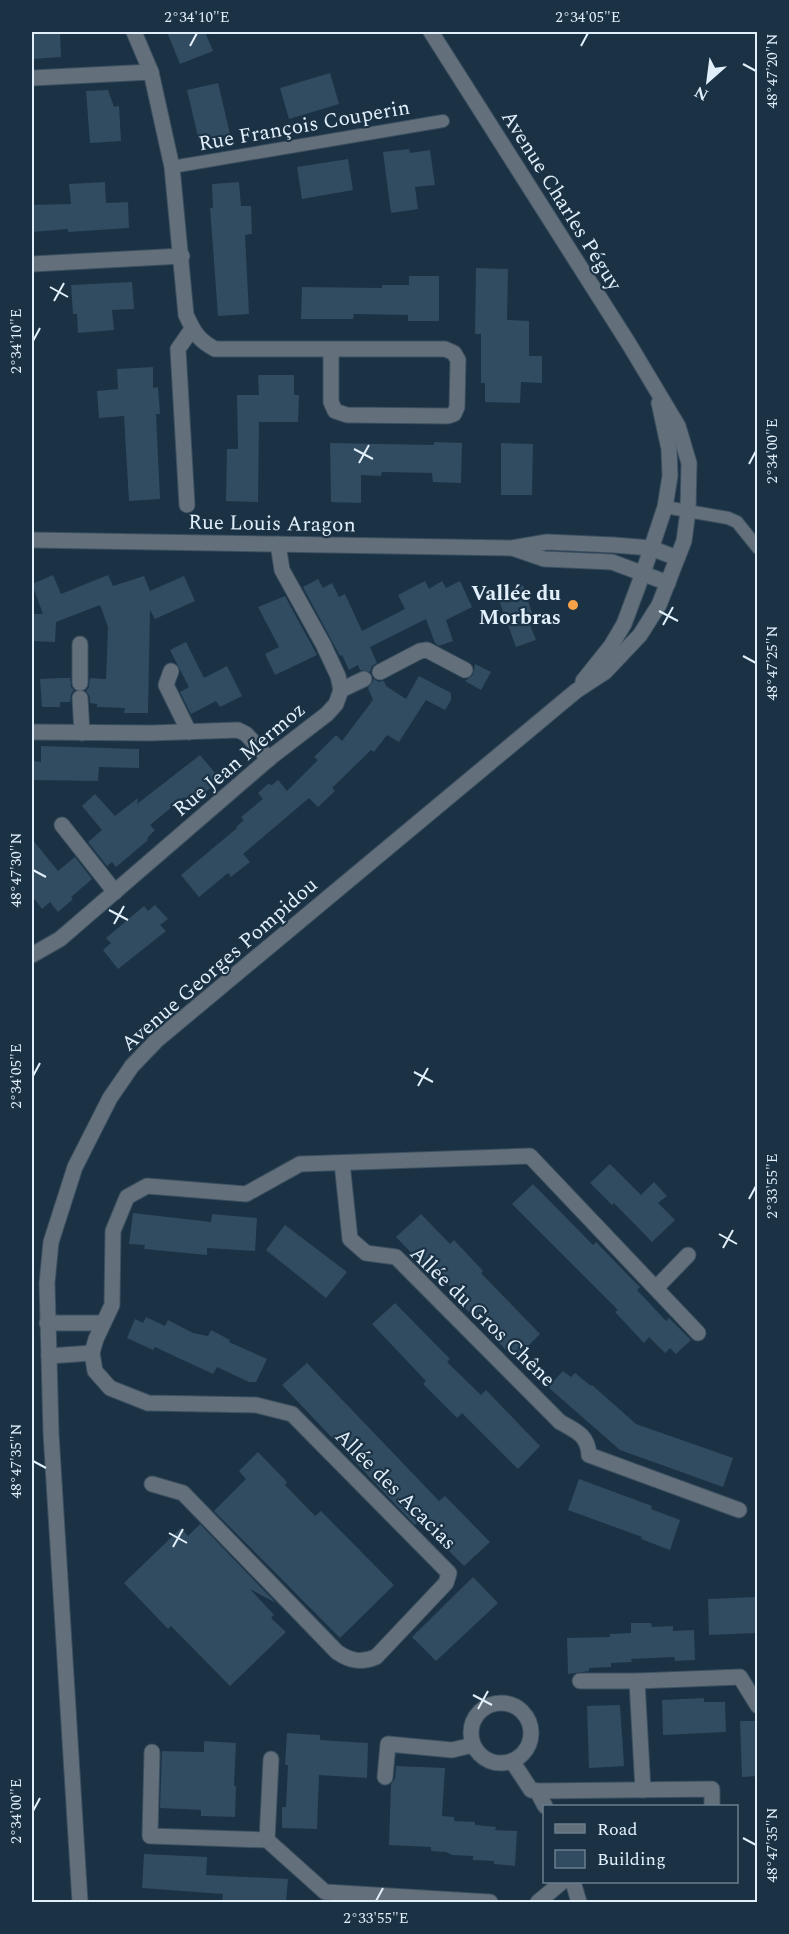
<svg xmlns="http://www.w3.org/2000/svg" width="789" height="1934" font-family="Spectral,serif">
  <rect width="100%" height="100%" fill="#1b3244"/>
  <g fill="#314b60">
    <polygon points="32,32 60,32 61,57 32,59"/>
    <polygon points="167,32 205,32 213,51 180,64"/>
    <polygon points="330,73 339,104 289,119 280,88"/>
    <polygon points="218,83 230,134 199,141 187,90"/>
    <polygon points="108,90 114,107 119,106 121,141 90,143 86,91"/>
    <polygon points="409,149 410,153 430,150 435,185 415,187 418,209 391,213 383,152"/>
    <polygon points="348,159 353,190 302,199 297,167"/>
    <polygon points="105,182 106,203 128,202 129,228 68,232 68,229 32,232 32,205 71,204 69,184"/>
    <polygon points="239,182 241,206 251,206 252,234 245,235 249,314 218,316 210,208 213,208 212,184"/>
    <polygon points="476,268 508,269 507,320 529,321 529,356 542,356 542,383 521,382 520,403 485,402 485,383 481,383 481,334 475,334"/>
    <polygon points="409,276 439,276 439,321 408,321 408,315 354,314 353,319 301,319 302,287 382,288 382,285 409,285"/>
    <polygon points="132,282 134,309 112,310 114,330 78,333 77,314 73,314 71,285"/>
    <polygon points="153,367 153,388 158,387 160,414 156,414 160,499 129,501 124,416 99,418 97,391 118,389 117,369"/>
    <polygon points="258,375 294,375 294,395 299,395 298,422 259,422 258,502 226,501 227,449 238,449 237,395 259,395"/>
    <polygon points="434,442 462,443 461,483 433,482 432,473 382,472 381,476 361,475 361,503 331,502 330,443 434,445"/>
    <polygon points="501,443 533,444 532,495 501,495"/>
    <polygon points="53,575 61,594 108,575 113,586 144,576 150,591 184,576 195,601 155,619 150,610 148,713 124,713 125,708 97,707 97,704 90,703 90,697 86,691 89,687 90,678 106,679 108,627 100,605 56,622 55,642 32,641 32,614 43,614 32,584"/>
    <polygon points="318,579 323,588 332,583 339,597 345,594 362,631 405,609 398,595 425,581 429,589 442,581 446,588 460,581 472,607 446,620 453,641 439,646 435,643 426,619 370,647 377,663 372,666 370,672 360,670 358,665 349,670 342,655 340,656 303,587"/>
    <polygon points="523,585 532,613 526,615 536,640 516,647 497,595"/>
    <polygon points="285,596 317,655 275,675 265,654 279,647 258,607"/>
    <polygon points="186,642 204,678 227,666 242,696 220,707 216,701 191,714 180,692 189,687 170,650"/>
    <polygon points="475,664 491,672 481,690 465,681 473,675"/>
    <polygon points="419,676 451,693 451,700 445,710 426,700 399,742 387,735 374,752 371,750 332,788 335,791 318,807 309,798 243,854 250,862 231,877 228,873 199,897 181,875 237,828 236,827 244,820 241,817 263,799 258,793 268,784 272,785 278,780 287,791 318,760 314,757 336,735 342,741 373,700 368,688 374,679 379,682 384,681 386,686 406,699"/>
    <polygon points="63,678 70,678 71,687 74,690 71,694 70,702 60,702 60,707 42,707 40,679"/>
    <polygon points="41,746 139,749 139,768 99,767 98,781 32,780 32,761 41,762"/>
    <polygon points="200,755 220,779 198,799 194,793 186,800 184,797 150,825 155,830 147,838 148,840 116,867 112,862 107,866 88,842 102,830 82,806 95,794 115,816 138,798 137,804"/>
    <polygon points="32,839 58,871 75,857 92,879 71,897 73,899 58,912 50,902 42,909 32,896"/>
    <polygon points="155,905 168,919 160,925 166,931 118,969 103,950 111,943 106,938 144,906 148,911"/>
    <polygon points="610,1164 641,1195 654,1182 667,1196 658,1203 675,1220 652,1242 614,1203 612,1205 590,1183"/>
    <polygon points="533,1184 593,1245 596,1242 625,1272 640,1287 637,1290 666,1321 669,1318 691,1340 676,1354 670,1348 665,1353 649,1337 644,1343 615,1312 618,1310 512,1204"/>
    <polygon points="133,1213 211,1222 212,1214 257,1218 255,1251 207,1248 207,1255 144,1249 145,1245 129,1244"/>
    <polygon points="421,1214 450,1244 454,1240 483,1271 481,1273 540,1334 515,1359 455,1298 458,1295 429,1264 426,1268 396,1237"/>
    <polygon points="285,1225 347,1272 326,1298 266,1250"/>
    <polygon points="395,1303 450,1359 447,1362 481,1395 486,1390 540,1446 518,1469 462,1413 457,1418 423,1384 426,1381 372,1324"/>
    <polygon points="146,1317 165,1326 168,1320 193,1333 208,1336 211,1330 230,1340 229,1342 267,1359 256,1382 249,1382 217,1367 213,1374 155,1347 153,1350 127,1338 135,1319 143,1323"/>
    <polygon points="307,1363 439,1501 445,1496 490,1542 464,1566 419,1521 415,1525 282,1385"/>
    <polygon points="563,1371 571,1377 575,1373 591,1386 592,1385 636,1424 733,1458 723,1487 620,1450 548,1387"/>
    <polygon points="258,1452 287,1482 285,1485 315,1516 321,1511 394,1585 340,1638 214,1511 246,1479 239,1471"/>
    <polygon points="579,1479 652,1506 651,1509 680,1520 670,1550 641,1539 642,1537 568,1510"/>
    <polygon points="200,1524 276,1603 250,1589 274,1615 271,1618 286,1632 230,1686 171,1626 168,1629 124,1583 181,1528 188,1536"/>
    <polygon points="473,1577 498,1603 436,1661 412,1637"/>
    <polygon points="758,1597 758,1633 709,1635 708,1599"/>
    <polygon points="631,1623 651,1623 652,1627 673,1626 673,1631 694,1630 695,1660 675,1661 674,1657 631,1659 632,1662 611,1663 611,1667 589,1668 589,1671 568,1674 567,1638 610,1637 610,1634 631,1633"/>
    <polygon points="704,1698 704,1702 725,1702 726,1732 663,1735 662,1700"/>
    <polygon points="620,1705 624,1766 589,1768 587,1706"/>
    <polygon points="740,1721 758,1721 758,1776 742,1777"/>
    <polygon points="287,1733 320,1735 320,1740 368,1743 367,1778 319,1775 317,1829 282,1828 282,1807 286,1807 288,1765 285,1765"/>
    <polygon points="204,1741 236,1743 234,1786 236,1786 235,1817 201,1816 201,1810 160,1808 162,1751 204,1752"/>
    <polygon points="396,1766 445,1768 442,1816 454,1817 454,1821 475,1822 475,1825 496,1827 495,1830 517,1831 515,1866 494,1864 494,1861 473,1860 473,1856 452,1855 446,1852 431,1851 431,1847 389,1845 391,1784 395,1778"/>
    <polygon points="144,1854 207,1857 206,1875 288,1879 286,1902 222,1902 223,1894 142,1888"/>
  </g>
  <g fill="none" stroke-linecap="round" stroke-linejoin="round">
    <defs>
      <g id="service">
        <polyline points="172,167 443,121"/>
        <polyline points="665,507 728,518 737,522 758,548"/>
      </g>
      <g id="minor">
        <path d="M 134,32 L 151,72 L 172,167 L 186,315 C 194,332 198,340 215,349 L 445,349 L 454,353 L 458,360 L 457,407 L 454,414 L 448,416 L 347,415 L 335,411 L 331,402 L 331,349"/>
        <polyline points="32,78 151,72"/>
        <polyline points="32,264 182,256"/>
        <polyline points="187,505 178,349 192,329"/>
        <polyline points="171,671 166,685 189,732"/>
        <polyline points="380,672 420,651 427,650 465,670"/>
        <polyline points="80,683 80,644"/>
        <polyline points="341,690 364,679"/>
        <polyline points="80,698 82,733"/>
        <polyline points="32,732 151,733 238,730 246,734 269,759"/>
        <polyline points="62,825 115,892"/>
        <polyline points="32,955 60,939 271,757 327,714 336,704 341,690 338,676 323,644 282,570 278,544"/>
        <path d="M 342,1163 L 350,1239 L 366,1253 L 396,1257 L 560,1422 C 576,1431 588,1435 589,1455 L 739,1510"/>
        <polyline points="656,1288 688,1255"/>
        <polyline points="47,1323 103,1323"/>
        <polyline points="49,1356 92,1353"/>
        <path d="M 152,1484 L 183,1493 L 337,1652 C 350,1661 361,1663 376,1657 L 446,1583 L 449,1573 L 292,1414 L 256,1405 L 148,1403 L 110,1388 L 95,1371 L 92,1353 L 96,1339 L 112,1305 L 113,1231 L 127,1197 L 147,1186 L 246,1194 L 300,1164 L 530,1156 L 698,1333"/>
        <polyline points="580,1681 637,1681 740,1677 758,1706"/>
        <polyline points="637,1681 643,1790"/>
        <circle cx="501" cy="1733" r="30"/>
        <polyline points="152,1752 150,1836 267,1840 325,1892 490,1902"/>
        <polyline points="512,1761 531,1790 537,1791 545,1806"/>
        <polyline points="385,1777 388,1744 452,1750 473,1745"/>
        <polyline points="537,1791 712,1789 712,1806"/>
        <polyline points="267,1840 271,1759"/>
        <polyline points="573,1882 579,1902"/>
        <polyline points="538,1902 562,1882"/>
      </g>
      <g id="tertiary">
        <polyline points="32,540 512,548 547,542 614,545 651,548 677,558"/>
        <polyline points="515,549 544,559 612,562 668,583"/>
        <polyline points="583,681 611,646 624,624 643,573 665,507 670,476 669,449 659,403"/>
        <polyline points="80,1902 51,1433 47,1283 51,1242 75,1167 110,1098 132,1066 157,1040 576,691 605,672 640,635 659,605 684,541 688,511 689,463 678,426 629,344 431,32"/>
      </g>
    </defs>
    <use href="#service" stroke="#3b5061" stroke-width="14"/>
    <use href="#minor" stroke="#3b5061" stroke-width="17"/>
    <use href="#tertiary" stroke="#3b5061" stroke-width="17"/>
    <use href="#service" stroke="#636f7a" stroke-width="12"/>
    <use href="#minor" stroke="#636f7a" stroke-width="15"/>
    <use href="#tertiary" stroke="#636f7a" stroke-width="15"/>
  </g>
  <path fill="none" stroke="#e1effb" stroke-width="2" d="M 190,46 L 197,33M 581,46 L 588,33M 743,64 L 756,71M 50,287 L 68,297M 54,301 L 64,283M 33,341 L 40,328M 354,449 L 373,459M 359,463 L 369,445M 749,464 L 756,451M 659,611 L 678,621M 663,625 L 673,607M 743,656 L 756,663M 33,870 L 46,877M 109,910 L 128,920M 114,924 L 124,906M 414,1072 L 433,1082M 33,1076 L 40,1063M 418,1086 L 428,1068M 749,1199 L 756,1186M 719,1234 L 737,1244M 723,1248 L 733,1230M 33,1461 L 46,1468M 169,1533 L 187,1543M 173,1547 L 183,1529M 473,1695 L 492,1705M 478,1709 L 488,1691M 33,1811 L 40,1798M 743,1838 L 756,1845M 376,1901 L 383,1888"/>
  <circle fill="#f7a149" stroke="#1b3244" stroke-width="2" cx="573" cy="605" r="6"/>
  <g text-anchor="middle" stroke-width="4.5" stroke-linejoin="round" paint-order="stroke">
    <g font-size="21" fill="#e1effb" stroke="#1b3244">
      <text transform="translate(304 125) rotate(-10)" y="7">Rue François Couperin</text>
      <text transform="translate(562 200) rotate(58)" y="7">Avenue Charles Péguy</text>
      <text transform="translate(272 523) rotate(1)" y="7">Rue Louis Aragon</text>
      <text transform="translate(239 759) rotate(-40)" y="7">Rue Jean Mermoz</text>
      <text transform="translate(219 964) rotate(-41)" y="7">Avenue Georges Pompidou</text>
      <text transform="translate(483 1316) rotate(44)" y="7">Allée du Gros Chêne</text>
      <text transform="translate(396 1489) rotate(45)" y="7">Allée des Acacias</text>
    </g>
    <g font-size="21" font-weight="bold" fill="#e1effb" stroke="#1b3244" text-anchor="end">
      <text x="561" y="600">Vallée du<tspan x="561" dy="24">Morbras</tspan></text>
    </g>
  </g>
  <rect width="789" height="1934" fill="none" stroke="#1b3244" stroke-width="66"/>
  <rect x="543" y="1805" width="195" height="78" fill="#1b3244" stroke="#6a7e8d" stroke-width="1.5"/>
  <rect x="555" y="1824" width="30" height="9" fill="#636f7a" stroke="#6a7e8d" stroke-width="1.5"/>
  <text x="597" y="1835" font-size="18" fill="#e1effb">Road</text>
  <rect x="555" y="1850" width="30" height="18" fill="#314b60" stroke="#6a7e8d" stroke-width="1.5"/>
  <text x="597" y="1865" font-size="18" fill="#e1effb">Building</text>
  <g transform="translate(708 81) rotate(208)" stroke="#1b3244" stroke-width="4.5" paint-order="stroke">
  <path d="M0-4.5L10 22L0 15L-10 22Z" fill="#e1effb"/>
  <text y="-9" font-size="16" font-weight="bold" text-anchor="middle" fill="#e1effb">N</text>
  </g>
  <rect x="33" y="33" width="723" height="1868" fill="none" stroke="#e1effb" stroke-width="2"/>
  <g font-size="15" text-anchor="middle" fill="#e1effb">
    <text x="197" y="22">2°34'10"E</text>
    <text x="588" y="22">2°34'05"E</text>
    <text transform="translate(772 71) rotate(-90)" y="5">48°47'20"N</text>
    <text transform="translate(16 341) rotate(-90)" y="5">2°34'10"E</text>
    <text transform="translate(772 451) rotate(-90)" y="5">2°34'00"E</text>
    <text transform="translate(772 663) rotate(-90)" y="5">48°47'25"N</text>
    <text transform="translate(16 870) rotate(-90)" y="5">48°47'30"N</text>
    <text transform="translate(16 1076) rotate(-90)" y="5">2°34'05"E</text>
    <text transform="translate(772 1186) rotate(-90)" y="5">2°33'55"E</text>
    <text transform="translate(16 1461) rotate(-90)" y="5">48°47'35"N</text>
    <text transform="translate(16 1811) rotate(-90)" y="5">2°34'00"E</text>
    <text transform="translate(772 1845) rotate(-90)" y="5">48°47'35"N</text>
    <text x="376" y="1923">2°33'55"E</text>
  </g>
</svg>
